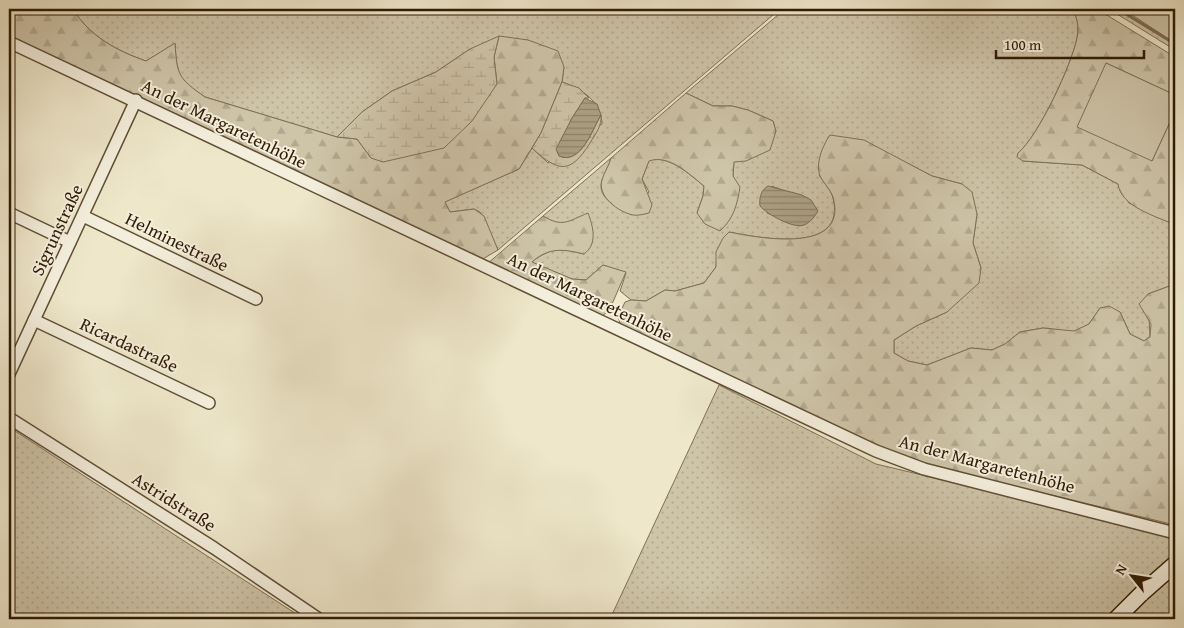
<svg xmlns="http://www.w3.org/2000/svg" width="1184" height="628" font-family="'Gentium Book Plus',serif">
  <defs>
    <pattern id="grass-dots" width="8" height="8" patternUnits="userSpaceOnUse" patternTransform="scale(1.25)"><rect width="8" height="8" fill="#cec4a8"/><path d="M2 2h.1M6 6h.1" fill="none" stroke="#b1a88f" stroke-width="1.8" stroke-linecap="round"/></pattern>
    <pattern id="forest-firs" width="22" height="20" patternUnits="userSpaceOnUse" patternTransform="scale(1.25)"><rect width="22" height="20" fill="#cec4a8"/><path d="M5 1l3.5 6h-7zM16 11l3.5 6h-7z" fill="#b1a88f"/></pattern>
    <pattern id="wetland-marsh" width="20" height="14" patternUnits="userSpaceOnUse" patternTransform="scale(1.25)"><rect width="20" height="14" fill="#cec4a8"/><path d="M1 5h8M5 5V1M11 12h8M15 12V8" fill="none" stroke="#b1a88f"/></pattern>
    <pattern id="water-rules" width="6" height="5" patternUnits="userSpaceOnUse" patternTransform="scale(1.25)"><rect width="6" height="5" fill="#ada286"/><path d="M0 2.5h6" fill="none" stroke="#8d836b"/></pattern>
  </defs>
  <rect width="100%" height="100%" fill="#eee7ca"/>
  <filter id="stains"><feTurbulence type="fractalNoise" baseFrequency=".004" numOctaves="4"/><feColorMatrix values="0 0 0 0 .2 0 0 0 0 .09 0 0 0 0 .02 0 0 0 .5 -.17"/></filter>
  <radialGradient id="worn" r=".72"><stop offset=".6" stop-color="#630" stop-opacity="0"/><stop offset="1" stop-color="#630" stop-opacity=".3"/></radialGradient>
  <g fill="url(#grass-dots)" stroke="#7f7056" fill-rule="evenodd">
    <path d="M 73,9 L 780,9 L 498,250 L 480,212 L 474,209 L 450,212 L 444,202 L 519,169 L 532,148 L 548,163 L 602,124 C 601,101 582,89 562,82 L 564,67 L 528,40 L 470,49 L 436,72 L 392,91 L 362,112 L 337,137 L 205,97 C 178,79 177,76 175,44 L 146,61 C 117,51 89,36 73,9 Z"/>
    <path d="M 785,9 L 1072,9 C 1078,18 1079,27 1077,38 C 1072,64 1038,137 1018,153 L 1023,161 L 1082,165 L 1118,184 L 1129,203 L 1175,225 L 1175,284 L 1148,294 L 1150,337 L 1144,341 L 1130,334 L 1120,312 L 1100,308 L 1089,324 L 1074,332 L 1043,328 L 1020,332 L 1005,344 L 992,350 L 971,348 L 927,365 L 908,361 L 894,353 L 894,340 L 916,326 L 947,312 L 981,268 L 973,243 L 977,214 L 962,184 L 932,176 L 907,163 L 819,175 C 824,182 831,190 833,198 C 847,255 760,238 729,232 L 717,252 L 716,267 L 704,283 L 675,291 L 665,290 L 646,301 L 631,300 L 620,291 L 626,273 L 603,265 L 586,280 L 572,279 L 531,262 C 553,247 559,248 584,254 L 562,224 L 556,224 L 543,216 L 611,158 C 609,166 605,172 602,180 C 596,199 619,208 632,215 L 649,192 L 642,179 L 649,160 C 669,155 689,174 704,186 L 703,196 L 697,213 L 733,176 L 734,161 L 776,132 L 773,121 L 748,110 L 732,106 L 713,106 L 686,93 ZM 772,186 L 781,190 L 800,226 L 767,213 Z"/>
    <polygon points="1109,9 1141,9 1175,31 1175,50"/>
    <polygon points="719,385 876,464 1145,528 1174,539 1175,555 1129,594 1106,619 610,619"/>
    <polygon points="9,427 304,619 9,619"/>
    <polygon points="1175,572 1175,619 1127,619 1154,590"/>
  </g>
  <g fill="url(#forest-firs)" stroke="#7f7056">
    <path d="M 9,9 L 73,9 C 89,36 117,51 146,61 L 175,43 C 177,75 178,78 205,97 L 337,137 L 357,139 L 371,158 L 497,84 L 494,57 L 499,36 L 528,40 L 558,51 L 564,67 L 562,82 L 541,133 L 519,169 L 445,202 L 450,212 L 474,209 L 484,216 L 498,250 L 481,260 L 9,39 Z"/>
    <path d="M 1072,9 L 1097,9 L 1175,57 L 1175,95 L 1106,63 L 1152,161 L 1175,111 L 1175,225 C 1156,216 1121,207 1118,184 L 1082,165 L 1023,161 L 1017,157 L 1018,153 C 1038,137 1072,64 1077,38 C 1079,27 1078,18 1072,9 Z"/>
    <path d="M 686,93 L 713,106 L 732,106 L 748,110 L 773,121 L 776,131 L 770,150 L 746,161 L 734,162 L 733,176 L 740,187 C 737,205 734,218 720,231 L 705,224 L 697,213 L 703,196 L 704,186 C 689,174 669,154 649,161 L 642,179 L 652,205 L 649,213 C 644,214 638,216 633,215 C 618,212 597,196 602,180 C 604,172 609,166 611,158 Z"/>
    <path d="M 830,135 L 864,140 L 932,176 L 962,184 L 972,192 L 977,214 L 973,243 L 981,268 L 979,283 L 947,312 L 916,326 L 894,340 L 894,353 L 908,361 L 927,365 L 971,348 L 992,350 L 1005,344 L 1020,332 L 1043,328 L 1074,331 L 1089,324 L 1100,308 L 1109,306 L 1120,312 L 1130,334 L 1144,341 L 1150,337 L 1151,324 L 1139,304 L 1148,294 L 1175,284 L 1175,525 L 936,467 L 868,443 L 621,326 L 618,317 L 625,302 L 631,300 L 646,301 L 665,290 L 675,291 L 704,283 L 716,267 L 716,252 L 723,238 L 729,232 C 759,238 849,255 833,197 C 831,191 825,184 821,178 C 814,165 823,145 830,135 Z"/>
    <path d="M 588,213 C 593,226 598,244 584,254 C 563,249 549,247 532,262 L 572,279 L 586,280 L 603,265 L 626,272 L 609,311 L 602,316 L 487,264 L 543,216 C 563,228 568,221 588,213 Z"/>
  </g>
  <g fill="url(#wetland-marsh)" stroke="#7f7056">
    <polygon points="499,36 494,57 497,84 472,121 444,148 383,162 371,158 357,139 337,137 362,112 392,91 436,72 470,49"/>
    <path d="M 562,82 L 579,88 L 589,98 L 585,98 L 572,118 L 559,156 C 581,165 592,130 601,115 C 602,126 596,133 590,143 C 570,175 558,172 532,148 L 541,133 Z"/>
  </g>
  <g fill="#cec4a8" stroke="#7f7056">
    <polygon points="1123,9 1175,9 1175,43"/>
    <polygon points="1106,63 1175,95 1175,111 1152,161 1077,127"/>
  </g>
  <g fill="url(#water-rules)" stroke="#7b6c52">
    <path d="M 585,98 L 597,104 L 601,115 C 592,130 581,165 559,156 L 556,149 L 572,118 Z"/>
    <path d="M 768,186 L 802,195 L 811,200 L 818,211 C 815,216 810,223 804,225 C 793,229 767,214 760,206 C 759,198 761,190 768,186 Z"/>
  </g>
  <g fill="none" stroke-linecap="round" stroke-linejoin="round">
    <polyline stroke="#7b6c52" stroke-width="3" points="1118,9 1175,44"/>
    <defs>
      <g id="minor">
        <polyline points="9,42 876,451 924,469 1175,533"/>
        <polyline points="9,213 70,242"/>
        <polyline points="83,216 256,299"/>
        <polyline points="34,320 209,403"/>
        <polyline points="9,374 136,100"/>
        <polyline points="9,418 214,548 319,619"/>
      </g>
      <polyline id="secondary" points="1116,619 1142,593 1175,564"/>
    </defs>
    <use href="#minor" stroke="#604e35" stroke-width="14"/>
    <use href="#secondary" stroke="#301b03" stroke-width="18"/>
    <use href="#minor" stroke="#f4efdd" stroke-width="11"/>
    <use href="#secondary" stroke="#f4efdd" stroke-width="15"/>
  </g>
  <g text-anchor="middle" stroke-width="4" stroke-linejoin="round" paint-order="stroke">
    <g font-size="18" fill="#301b03" stroke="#f4efdd">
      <text transform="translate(224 124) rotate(26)" y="6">An der Margaretenhöhe</text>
      <text transform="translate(57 230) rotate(-65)" y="6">Sigrunstraße</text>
      <text transform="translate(177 242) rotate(26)" y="6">Helminestraße</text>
      <text transform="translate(590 297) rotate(26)" y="6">An der Margaretenhöhe</text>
      <text transform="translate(129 345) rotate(25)" y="6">Ricardastraße</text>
      <text transform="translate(987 464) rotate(15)" y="6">An der Margaretenhöhe</text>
      <text transform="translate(174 502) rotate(32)" y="6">Astridstraße</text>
    </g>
  </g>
  <rect width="1184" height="628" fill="none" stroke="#eee7ca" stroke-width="30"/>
  <rect x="10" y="10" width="1164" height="608" fill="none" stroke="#301b03" stroke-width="2.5"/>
  <rect x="15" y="15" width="1154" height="598" fill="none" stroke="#301b03"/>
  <g transform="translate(1132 576) rotate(300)" stroke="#f4efdd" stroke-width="4" paint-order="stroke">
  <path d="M0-4L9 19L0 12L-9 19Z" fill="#301b03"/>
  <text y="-8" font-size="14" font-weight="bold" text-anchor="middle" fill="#301b03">N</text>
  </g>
  <path d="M996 50v8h148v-8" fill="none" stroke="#301b03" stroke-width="2.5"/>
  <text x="1004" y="50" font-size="15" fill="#301b03" stroke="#f4efdd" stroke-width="4" paint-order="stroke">100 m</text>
  <rect width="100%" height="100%" filter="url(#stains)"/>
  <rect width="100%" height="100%" fill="url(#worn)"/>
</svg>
